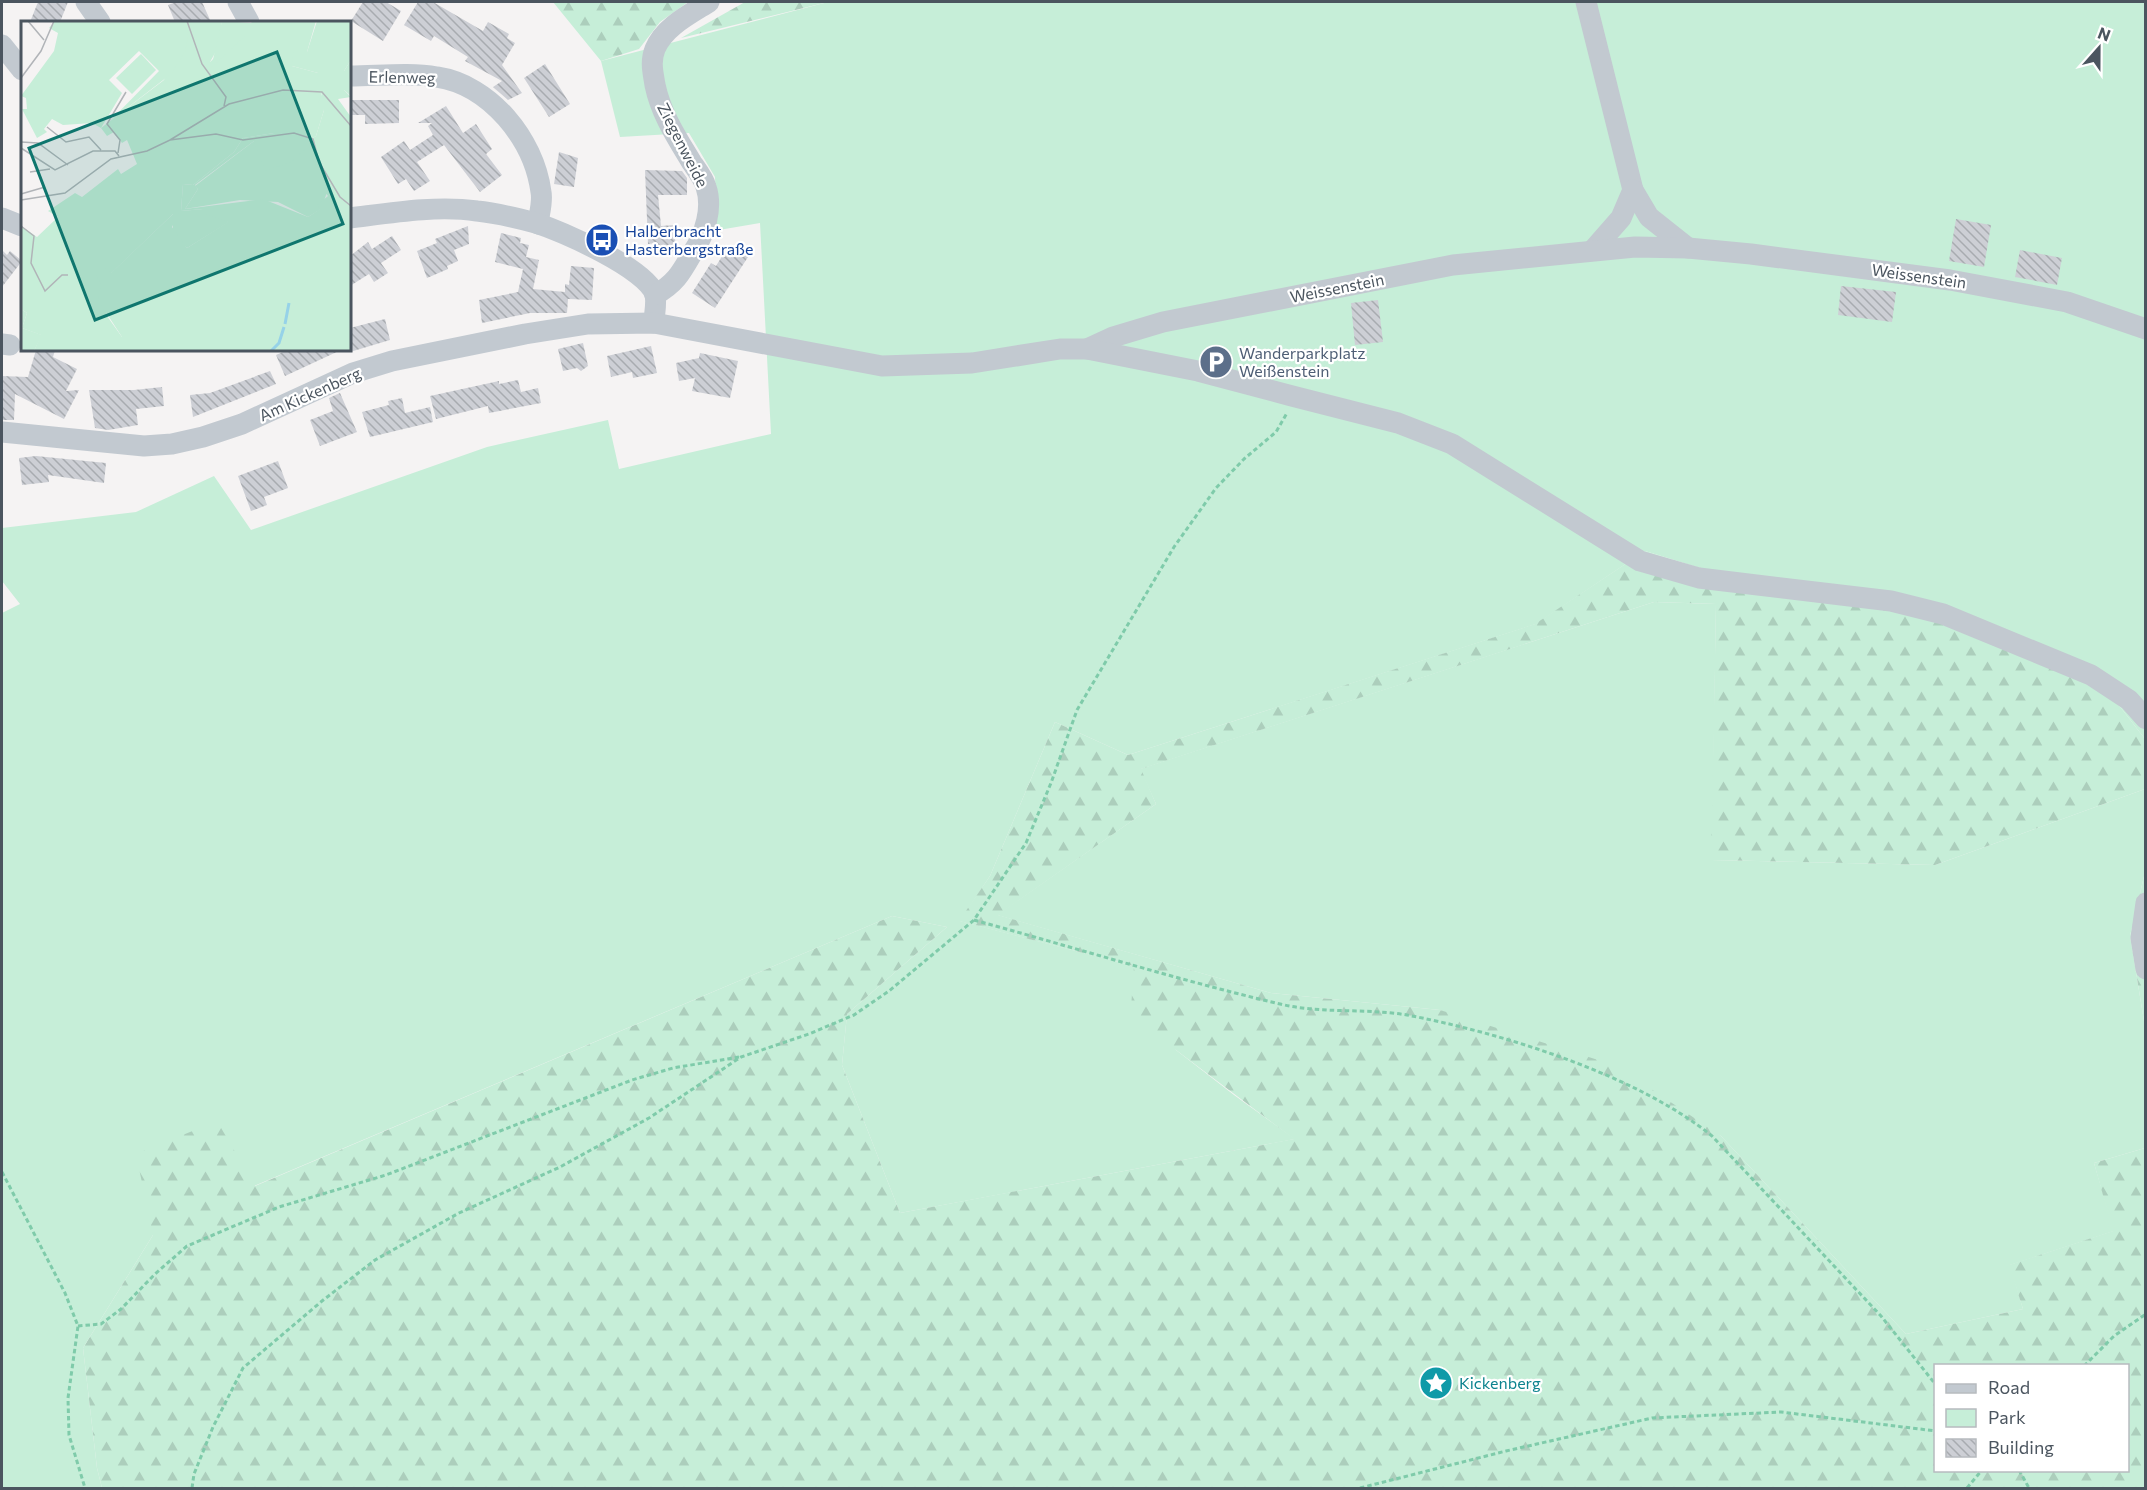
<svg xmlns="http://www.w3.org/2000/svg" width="2147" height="1490" font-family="Commissioner,sans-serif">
  <defs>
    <pattern id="forest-firs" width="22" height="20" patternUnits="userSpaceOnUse" patternTransform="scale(1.5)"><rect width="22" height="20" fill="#c6eed8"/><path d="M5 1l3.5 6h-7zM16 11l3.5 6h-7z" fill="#accebc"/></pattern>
    <pattern id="building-back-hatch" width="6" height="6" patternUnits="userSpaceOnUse" patternTransform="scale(1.5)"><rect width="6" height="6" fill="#cdcfd5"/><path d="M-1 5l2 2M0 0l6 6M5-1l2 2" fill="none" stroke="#a8abb0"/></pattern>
  </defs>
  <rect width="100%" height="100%" fill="#f5f3f3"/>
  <g fill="#c6eed8">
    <polygon points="828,2 2145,2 2145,739 2111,695 1645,551 1536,624 1128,755 1055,722 990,876 960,921 1134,966 1176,1050 1234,1095 1295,1139 900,1213 842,1065 847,1014 947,927 892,916 254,1186 153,1235 83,1348 97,1468 102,1488 2,1488 2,613 20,604 2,581 2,528 136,512 214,476 251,530 487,447 608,420 619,469 771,434 760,223 713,231 716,206 715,177 689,133 620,137 601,61"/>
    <polygon points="1654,602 1716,604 1712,860 1935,865 2145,789 2145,872 2130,936 2145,1027 2145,1148 2094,1163 2114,1231 2010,1265 2023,1309 1906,1334 1721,1136 1440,1010 1271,993 997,915 1156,804 1140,769"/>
  </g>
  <g fill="url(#forest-firs)" fill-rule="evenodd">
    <polygon points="553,2 688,2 660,22 639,49 601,61"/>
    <polygon points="745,2 828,2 681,38"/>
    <path d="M 1645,551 L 1704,570 L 1889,603 L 2040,657 L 2111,695 L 2145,739 L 2145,789 L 1935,865 L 1711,860 L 1716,604 L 1654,602 L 1141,769 L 1156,804 L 998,915 L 1271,993 L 1440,1010 L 1617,1066 L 1721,1136 L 1906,1334 L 2023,1309 L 2009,1265 L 2113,1231 L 2094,1163 L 2145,1148 L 2145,1488 L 102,1488 L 97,1468 L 83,1348 L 153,1235 L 136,1154 L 217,1121 L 255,1186 L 892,916 L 947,927 L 847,1014 L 842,1065 L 900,1213 L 1294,1139 L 1176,1050 L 1131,1008 L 1134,966 L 959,921 L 990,876 L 1055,722 L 1128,755 L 1535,624 ZM 1936,1366 L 2128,1366 L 2128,1470 L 1936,1470 Z"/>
    <polygon points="2145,872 2145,1027 2130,936"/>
  </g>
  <g fill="url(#building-back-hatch)">
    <polygon points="38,2 68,2 60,22 30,22"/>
    <polygon points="176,2 202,2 211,22 175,22 168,5"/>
    <polygon points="363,2 386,2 401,11 383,41 351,21"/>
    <polygon points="418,2 433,2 483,31 488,22 509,34 507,38 515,43 502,65 522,93 508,100 493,87 502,81 465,61 468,57 434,36 431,41 404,25"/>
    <polygon points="545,64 570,104 549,117 524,78"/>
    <polygon points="350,100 399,100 399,123 365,124 365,115 350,115"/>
    <polygon points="446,106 463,133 476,124 492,149 486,154 502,175 480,192 444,145 417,162 430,181 414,191 406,179 398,184 381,157 404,141 410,150 433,135 428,126 432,123 418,123"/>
    <polygon points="559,152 578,158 574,187 554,184"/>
    <polygon points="645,170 682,171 687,178 687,195 658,195 661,226 674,225 676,251 659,253 658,243 648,244"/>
    <polygon points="1956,219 1991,225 1984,267 1949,261"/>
    <polygon points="468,226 469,244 454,250 458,261 447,266 448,269 427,278 417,251 437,243 435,239"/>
    <polygon points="501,233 521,238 520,243 529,245 526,257 539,260 533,289 565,292 565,284 569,285 571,266 594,268 592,300 568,299 567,313 530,313 482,323 479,300 518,292 523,269 495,262"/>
    <polygon points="392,236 401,250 381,263 388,273 374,282 369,274 350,286 350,256 368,242 372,249"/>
    <polygon points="729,245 748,257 715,308 692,293 711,263 716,266"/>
    <polygon points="2,250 7,255 10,251 22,261 2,287"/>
    <polygon points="2020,250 2062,258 2057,285 2015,277"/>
    <polygon points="1841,286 1896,292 1892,322 1838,315"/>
    <polygon points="1378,300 1383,342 1355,345 1351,303"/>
    <polygon points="385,319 390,340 350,352 350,328"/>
    <polygon points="583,343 588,366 581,371 577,368 563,371 558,349"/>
    <polygon points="651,346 657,373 633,378 632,372 611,377 607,356"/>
    <polygon points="36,350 55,350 53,357 77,369 66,391 79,390 64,419 15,394 14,420 2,420 2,376 28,377"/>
    <polygon points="287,350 341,350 285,376 276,355"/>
    <polygon points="700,353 738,361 730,398 692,391 695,378 679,381 676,363 699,358"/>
    <polygon points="270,371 276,384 193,417 190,395 210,393"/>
    <polygon points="518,380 521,392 538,388 541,403 489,413 488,406 436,419 430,396 499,381 499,384"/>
    <polygon points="162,387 164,406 136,409 138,425 108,430 95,428 89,390 134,390"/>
    <polygon points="340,393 357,432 320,446 310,420 333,411 329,398"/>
    <polygon points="402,398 405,413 430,407 433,422 370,437 362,412 389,405 388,401"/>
    <polygon points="36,456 106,463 104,483 48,475 49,482 22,485 19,458"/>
    <polygon points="278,461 288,488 264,497 267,505 251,511 238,476"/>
  </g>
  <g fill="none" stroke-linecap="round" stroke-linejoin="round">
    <g stroke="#7fcbaa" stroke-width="3" stroke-dasharray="4.5 3" stroke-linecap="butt">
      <path d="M 974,920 C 1076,948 1178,980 1280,1004 C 1321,1014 1366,1008 1407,1015 C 1502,1033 1637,1075 1712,1136 L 1881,1316 L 1936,1385"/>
      <polyline points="2,1172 65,1293 78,1326 68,1398 69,1435 85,1488"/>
      <polyline points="78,1326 101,1324 121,1309 155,1274 187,1246 279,1207 386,1175 632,1080 673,1068 739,1057"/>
      <polyline points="2084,1366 2114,1336 2146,1314"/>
      <polyline points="2019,1470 2029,1488"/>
      <polyline points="192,1488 194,1474 213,1427 243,1368 322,1301 375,1260 459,1213 560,1167 649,1118 741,1057 809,1034 854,1015 889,991 974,920 1026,843 1051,783 1077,710 1174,547 1216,488 1244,459 1276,432 1287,413"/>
      <polyline points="1360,1488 1506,1451 1652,1418 1781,1412 1936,1431"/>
      <polyline points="1967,1488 1982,1470"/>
    </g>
    <g stroke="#c2c9d0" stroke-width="21">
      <polyline points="86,2 100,22"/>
      <polyline points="238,2 249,22"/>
      <polyline points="1586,2 1633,190 1621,218 1593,250"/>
      <polyline points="2,45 22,70"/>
      <path d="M 350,76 C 378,76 409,72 437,77 C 490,85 534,139 541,192 C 543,202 539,214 538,224"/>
      <polyline points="1633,190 1649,217 1688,248"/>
      <polyline points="2,218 22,226"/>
      <path d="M 350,218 C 390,213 436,205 477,211 C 497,213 517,218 536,223 C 561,231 648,269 655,295 C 657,303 654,315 654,323"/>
      <path d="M 655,295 C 676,283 681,273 693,252 C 705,234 713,208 706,187 C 704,179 697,170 692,163 C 677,138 661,114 655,85 C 653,72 650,62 655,49 C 664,27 690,14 709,2"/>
      <polyline points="2,344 10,345"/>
      <polyline points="1087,349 1113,337 1163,322 1453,265 1635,247 1688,248 1751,254 1950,280 2067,302 2146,329"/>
      <polyline points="2,432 144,446 172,444 203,437 242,424 353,373 392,361 525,334 588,324 654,323 882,366 972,363 1060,349 1087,349 1198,371 1292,396 1398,423 1452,444 1640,561 1699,578 1891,601 1943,614 2091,675 2129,700 2146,719"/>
      <polyline points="2146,903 2141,938 2146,969"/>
    </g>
  </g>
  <defs>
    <symbol id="bus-disc" viewBox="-11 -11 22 22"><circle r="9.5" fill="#1a4fb4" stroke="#fff"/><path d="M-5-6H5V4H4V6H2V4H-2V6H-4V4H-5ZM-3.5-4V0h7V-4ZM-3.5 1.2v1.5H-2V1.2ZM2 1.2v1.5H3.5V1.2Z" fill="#fff"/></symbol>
    <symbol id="parking-disc" viewBox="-11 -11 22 22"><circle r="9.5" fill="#5c6f8a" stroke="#fff"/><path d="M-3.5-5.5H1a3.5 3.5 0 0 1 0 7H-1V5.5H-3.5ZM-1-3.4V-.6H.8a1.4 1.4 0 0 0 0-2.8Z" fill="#fff"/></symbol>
    <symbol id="sight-disc" viewBox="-11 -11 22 22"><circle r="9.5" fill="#0f9aa8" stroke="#fff"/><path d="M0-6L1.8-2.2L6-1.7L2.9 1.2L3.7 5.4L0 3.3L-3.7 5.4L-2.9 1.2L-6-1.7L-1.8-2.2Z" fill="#fff"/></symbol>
  </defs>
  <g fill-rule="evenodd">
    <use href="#bus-disc" x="583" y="221" width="38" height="38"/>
    <use href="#parking-disc" x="1197" y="343" width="38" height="38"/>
    <use href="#sight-disc" x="1417" y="1364" width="38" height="38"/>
  </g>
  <g text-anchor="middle" stroke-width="4.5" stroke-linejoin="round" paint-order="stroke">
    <g font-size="16" fill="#4b555f" stroke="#fff">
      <text transform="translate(402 77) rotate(1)" y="6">Erlenweg</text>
      <text transform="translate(683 145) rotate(63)" y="6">Ziegenweide</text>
      <text transform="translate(1919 276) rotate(8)" y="6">Weissenstein</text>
      <text transform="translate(1337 288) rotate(-11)" y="6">Weissenstein</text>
      <text transform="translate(310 394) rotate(-24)" y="6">Am Kickenberg</text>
    </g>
    <g font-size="16" fill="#164399" stroke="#fff" text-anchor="start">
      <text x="625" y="237">Halberbracht<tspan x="625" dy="18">Hasterbergstraße</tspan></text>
    </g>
    <g font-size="16" fill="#4e5e75" stroke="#fff" text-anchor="start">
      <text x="1239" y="359">Wanderparkplatz<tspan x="1239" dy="18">Weißenstein</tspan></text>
    </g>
    <g font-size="16" fill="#0d838f" stroke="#fff" text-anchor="start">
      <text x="1459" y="1389">Kickenberg</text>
    </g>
  </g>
  <g transform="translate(21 21)">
    <rect width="330" height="330" fill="#f5f3f3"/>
    <path d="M 165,0 L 201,0 L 198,25 L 189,41 L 231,1 L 226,0 L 295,0 L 286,31 L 271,45 L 297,52 L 303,89 L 295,115 L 290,118 L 273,112 L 253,112 L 222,117 L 213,131 L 172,164 L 162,163 L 160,190 L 182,188 L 208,201 L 166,227 L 152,212 L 152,193 L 80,262 L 86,295 L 101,316 L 101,330 L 13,330 L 20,314 L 1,307 L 6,292 L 0,288 L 0,205 L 16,216 L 37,196 L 27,190 L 54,172 L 61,176 L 97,148 L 100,153 L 116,143 L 106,119 L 101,122 L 93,111 L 86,115 L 80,107 L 143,59 ZM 120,33 L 135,49 L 111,73 L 95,57 ZM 330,39 L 330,75 L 323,69 L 323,50 ZM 233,120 L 293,121 L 309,163 L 300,188 L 287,196 L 257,181 L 219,179 L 164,188 L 177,168 L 174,165 Z" fill="#c6eed8"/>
    <path d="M 34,0 L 165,0 L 167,16 L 164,31 L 150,53 L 88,101 L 138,50 L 118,30 L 88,59 L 101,72 L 80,107 L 71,102 L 42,104 L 31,98 L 23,108 L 26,111 L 16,117 L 1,88 L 6,88 L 5,77 L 0,75 L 33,30 L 37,12 L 28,7 ZM 201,0 L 231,2 L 225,14 L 190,47 ZM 296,0 L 330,0 L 330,39 L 323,50 L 323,69 L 330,76 L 317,78 L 330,96 L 330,330 L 101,330 L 101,316 L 77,279 L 80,263 L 75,254 L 83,246 L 90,252 L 152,193 L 158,192 L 151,206 L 166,227 L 207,201 L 183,193 L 182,188 L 160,190 L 162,163 L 172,164 L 213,131 L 222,117 L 253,112 L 273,112 L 290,118 L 295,115 L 303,89 L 297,82 L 301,73 L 295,68 L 297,52 L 271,45 L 272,32 L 286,31 ZM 233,120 L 244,150 L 270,141 L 292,121 L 309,162 L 301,168 L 307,175 L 296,184 L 299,188 L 287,196 L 242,178 L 164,188 L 177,168 L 174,164 ZM 0,288 L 6,292 L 1,307 L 21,314 L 13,330 L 0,330 Z" fill="#c6eed8" fill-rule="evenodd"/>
    <path fill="none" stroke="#96d2e8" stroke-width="3" d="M 264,303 L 268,282M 250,330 L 258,322 L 263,306"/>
    <path fill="none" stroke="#b1b4b8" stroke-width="1.5" d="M 7,0 L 23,19M 166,0 L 181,43 L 205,76 L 203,85M 0,57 L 20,30 L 33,0M 26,106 L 45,121 L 68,116 L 80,129M 149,119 L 208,83 L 262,69 L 301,71 L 330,105M 0,121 L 17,122 L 47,144M 0,127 L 34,149 L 72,130 L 94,130 L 98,135M 97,132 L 99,119 L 86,103 L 105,71M 9,151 L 29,148M 0,173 L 24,166M 0,179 L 44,172 L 90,138 L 126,130 L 149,119 L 195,113 L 222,119 L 273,112 L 292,118 L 298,141 L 319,176 L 330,185M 0,205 L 13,215 L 10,242 L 24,270 L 41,254 L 47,254"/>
    <path fill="#0f766e" fill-opacity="0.15" stroke="#0f766e" stroke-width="3" d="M 256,31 L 322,203 L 74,299 L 8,127 Z"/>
    <rect width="330" height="330" fill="none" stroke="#4b555f" stroke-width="3"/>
  </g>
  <rect width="2147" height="1490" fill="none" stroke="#4b555f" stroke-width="6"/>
  <rect x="1934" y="1364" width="195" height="108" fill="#ffffff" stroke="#b7bbbf" stroke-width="1.5"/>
  <rect x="1946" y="1384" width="30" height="9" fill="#c2c9d0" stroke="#b7bbbf" stroke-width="1.5"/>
  <text x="1988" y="1394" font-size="18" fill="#4b555f">Road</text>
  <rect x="1946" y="1409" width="30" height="18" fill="#c6eed8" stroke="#b7bbbf" stroke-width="1.5"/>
  <text x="1988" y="1424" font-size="18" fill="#4b555f">Park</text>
  <rect x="1946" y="1439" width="30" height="18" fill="url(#building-back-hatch)" stroke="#b7bbbf" stroke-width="1.5"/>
  <text x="1988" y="1454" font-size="18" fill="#4b555f">Building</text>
  <g transform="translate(2099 48) rotate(21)" stroke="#ffffff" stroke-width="4.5" paint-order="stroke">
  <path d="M0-4.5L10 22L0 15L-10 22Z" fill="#4b555f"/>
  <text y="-9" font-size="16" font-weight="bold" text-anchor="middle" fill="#4b555f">N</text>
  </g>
</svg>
